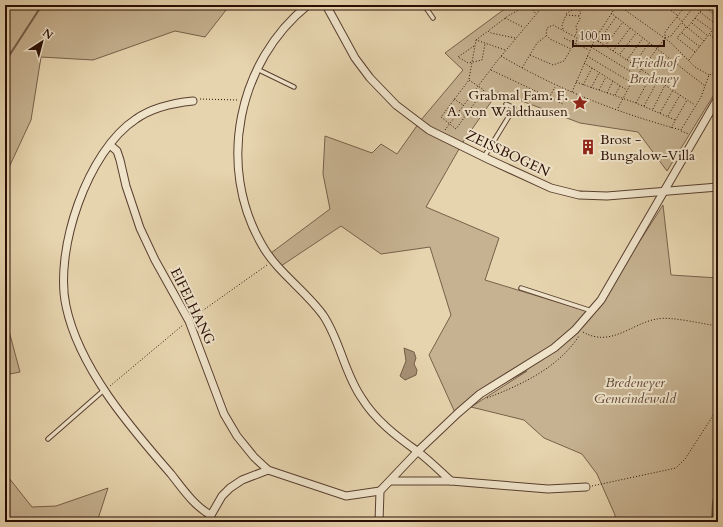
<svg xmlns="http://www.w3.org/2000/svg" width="723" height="527" font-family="Cardo,serif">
  <rect width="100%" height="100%" fill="#e6d4ae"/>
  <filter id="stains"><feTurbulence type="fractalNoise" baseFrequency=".005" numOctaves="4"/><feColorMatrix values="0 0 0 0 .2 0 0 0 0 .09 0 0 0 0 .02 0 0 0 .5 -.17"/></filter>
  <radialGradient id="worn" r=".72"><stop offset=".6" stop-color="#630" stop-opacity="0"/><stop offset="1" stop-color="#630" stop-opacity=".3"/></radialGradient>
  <g fill="#c6b291" stroke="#78604a">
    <polygon points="5,5 230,5 205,37 175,31 93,60 41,57 31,120 5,176"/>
    <polygon points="510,5 718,5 718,88 667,171 638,132 580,123 498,92 463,142 426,207 499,238 485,280 593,313 604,301 625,264 663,205 671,275 718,278 718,522 615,522 615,515 597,474 582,454 544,438 524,420 471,407 527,371 490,390 457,417 429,355 451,315 430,247 381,254 341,226 278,268 271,253 330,209 323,174 325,136 372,153 381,144 397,154 421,120 463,70 445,53"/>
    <polygon points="5,316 20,372 5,375"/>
    <polygon points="5,473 32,507 56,506 108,488 97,522 5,522"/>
  </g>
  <polygon fill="#a69074" stroke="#745c47" points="404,348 414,352 416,358 414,364 417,370 416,375 405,380 400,376 406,361"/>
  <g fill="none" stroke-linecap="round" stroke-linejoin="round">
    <g stroke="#745c47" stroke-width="2">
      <polyline points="5,62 42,5"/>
      <polyline points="712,522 713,502 718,488"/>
    </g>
    <defs>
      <g id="service">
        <polyline points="424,5 433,18"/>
        <polyline points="257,69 294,87"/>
        <polyline points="484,157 514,108 506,104"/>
        <polyline points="521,288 592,311"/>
        <polyline points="48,439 104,390"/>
      </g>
      <g id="minor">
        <path d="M 308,5 C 238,61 216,166 262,245 C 277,272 305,290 323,315 C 340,340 344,372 361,397 C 375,420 396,436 417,451 C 429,460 440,471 451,481"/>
        <polyline points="326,5 355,58 370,78 396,105 429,130 490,160 551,188 579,195 607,196 718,187"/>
        <path d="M 193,101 C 173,103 153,107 136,119 C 87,151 54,251 66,306 C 79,368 130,427 171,474 C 182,488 195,507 211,515"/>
        <polyline points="110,145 117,151 120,160 126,186 140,228 155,260 189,321 224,414 237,436 254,457 268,470"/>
        <polyline points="391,481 451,481 548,489 586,487"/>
        <polyline points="207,522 222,496 230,488 242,480 268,470 346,496 380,491"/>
        <polyline points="379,522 380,491 418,451 458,413 480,394 554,348 575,330 601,300 718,98"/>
      </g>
    </defs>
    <use href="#service" stroke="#583f2e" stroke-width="5.5"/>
    <use href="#minor" stroke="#583f2e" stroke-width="9"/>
    <g stroke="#290d03" stroke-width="1" stroke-dasharray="1 2" stroke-linecap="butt">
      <polyline points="529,5 536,14"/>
      <polyline points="618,5 670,42 695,67 709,75"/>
      <polyline points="664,5 677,15"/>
      <polyline points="702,5 718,17"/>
      <polyline points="700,12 718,26"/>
      <polyline points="611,13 705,86"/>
      <polyline points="566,14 572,10 573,5 581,12 579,16"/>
      <polyline points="677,17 682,21"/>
      <polyline points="505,18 523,27"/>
      <polyline points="695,18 712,30"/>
      <polyline points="682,23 704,41"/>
      <polyline points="692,23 708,36"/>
      <polyline points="686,27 677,38 695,52"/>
      <polyline points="687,28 704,7"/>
      <polyline points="563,29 562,25 566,15 579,16 580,19 576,26 577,31 575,36"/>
      <polyline points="682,33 700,47"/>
      <polyline points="710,35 718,41"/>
      <polyline points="515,38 491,33 488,31 508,16 527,5"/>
      <polyline points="564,38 576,44 571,49 550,39 546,35 547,28 553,25 577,38 576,44 589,50"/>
      <polyline points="665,38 671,36 695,5"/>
      <polyline points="595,39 695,105"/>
      <polyline points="476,40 488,31"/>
      <polyline points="598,42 616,17"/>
      <polyline points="474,46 458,57 468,63 482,60 485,44"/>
      <polyline points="605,46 623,22"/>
      <polyline points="591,47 636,75"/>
      <polyline points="613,51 630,28"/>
      <polyline points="620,54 636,33"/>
      <polyline points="530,55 553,65 564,61 571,49"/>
      <path d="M 501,56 C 557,89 618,113 681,130 L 701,97 L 709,75 L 718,72"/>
      <polyline points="587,56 632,83"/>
      <polyline points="627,60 643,38"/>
      <polyline points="689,60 718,23"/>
      <polyline points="584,63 627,90"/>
      <polyline points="634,64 649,43"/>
      <polyline points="522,68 537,43 546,36"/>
      <polyline points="491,70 563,104"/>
      <polyline points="469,79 476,40 505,50"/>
      <polygon points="469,80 484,90 456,129 441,117"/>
      <polyline points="576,82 636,103 675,120"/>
      <polyline points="583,85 592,68"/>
      <polyline points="591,88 599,73"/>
      <polyline points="599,90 606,77"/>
      <polyline points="572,92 595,39 617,5"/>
      <polyline points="607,93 613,81"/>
      <polyline points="615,95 620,86"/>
      <polyline points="549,98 555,87"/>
      <polyline points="200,99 238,100"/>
      <polyline points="454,99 463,105"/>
      <polyline points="636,103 651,76"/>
      <polyline points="644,106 658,80"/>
      <polyline points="618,108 630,85 665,38 665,32 686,5"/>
      <polyline points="653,109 665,85"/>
      <polyline points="459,112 464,116"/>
      <polyline points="660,113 673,90"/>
      <polyline points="668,116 680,95"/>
      <polyline points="671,128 687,100"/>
      <polyline points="445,130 497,61 544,5"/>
      <polyline points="681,131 689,134"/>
      <polyline points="195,316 267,265"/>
      <path d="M 583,332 C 611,348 632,323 657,319 C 671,316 702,324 718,326"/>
      <polyline points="110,386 183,325"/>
      <path d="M 487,398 C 521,385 558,368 579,336"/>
      <polyline points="592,486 676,468 685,459 718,408"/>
    </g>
    <use href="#service" stroke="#efe3ca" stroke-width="3.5"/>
    <use href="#minor" stroke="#efe3ca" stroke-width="7"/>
  </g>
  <defs>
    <symbol id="sight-bare" viewBox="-9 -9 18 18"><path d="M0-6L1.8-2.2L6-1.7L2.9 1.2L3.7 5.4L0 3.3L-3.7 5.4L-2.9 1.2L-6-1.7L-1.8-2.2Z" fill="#8f2418" stroke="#efe3ca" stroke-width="2.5" paint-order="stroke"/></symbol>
    <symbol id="building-bare" viewBox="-9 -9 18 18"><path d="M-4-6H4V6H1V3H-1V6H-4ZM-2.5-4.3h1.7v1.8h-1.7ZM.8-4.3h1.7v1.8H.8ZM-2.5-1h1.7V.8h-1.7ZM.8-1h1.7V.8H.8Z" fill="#8f2418" stroke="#efe3ca" stroke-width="2.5" paint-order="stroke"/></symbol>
  </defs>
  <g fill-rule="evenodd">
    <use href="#sight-bare" x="569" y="92" width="22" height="22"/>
    <use href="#building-bare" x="577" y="136" width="22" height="22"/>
  </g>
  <g text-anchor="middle" stroke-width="4" stroke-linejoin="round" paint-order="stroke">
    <g font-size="14" font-style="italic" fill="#604735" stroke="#efe3ca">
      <text x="654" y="67">Friedhof<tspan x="654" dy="16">Bredeney</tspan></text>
      <text x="635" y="387">Bredeneyer<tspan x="635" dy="16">Gemeindewald</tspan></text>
    </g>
    <g font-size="14" fill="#290d03" stroke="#efe3ca" text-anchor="end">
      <text x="568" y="100">Grabmal Fam. F.<tspan x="568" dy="16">A. von Waldthausen</tspan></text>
      <text x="600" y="144" text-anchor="start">Brost -<tspan x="600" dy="16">Bungalow-Villa</tspan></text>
    </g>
    <g font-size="14" fill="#290d03" stroke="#efe3ca">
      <text transform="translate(508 153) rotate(25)" y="5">ZEISSBOGEN</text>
      <text transform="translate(193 306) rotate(64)" y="5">EIFELHANG</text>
    </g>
  </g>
  <rect width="723" height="527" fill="none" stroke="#e6d4ae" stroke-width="20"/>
  <rect x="6" y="6" width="711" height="515" fill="none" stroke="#290d03" stroke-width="2"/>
  <rect x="10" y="10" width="703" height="507" fill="none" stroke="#290d03"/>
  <g transform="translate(42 42) rotate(36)" stroke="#efe3ca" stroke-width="3" paint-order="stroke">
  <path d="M0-3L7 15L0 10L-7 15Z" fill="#290d03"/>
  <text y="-6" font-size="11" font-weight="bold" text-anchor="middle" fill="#290d03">N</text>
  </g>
  <path d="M573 40v6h91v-6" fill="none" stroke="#290d03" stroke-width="2"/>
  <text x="579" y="40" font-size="12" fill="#290d03" stroke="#efe3ca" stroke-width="3" paint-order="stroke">100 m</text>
  <rect width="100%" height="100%" filter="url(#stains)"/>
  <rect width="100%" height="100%" fill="url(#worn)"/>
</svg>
